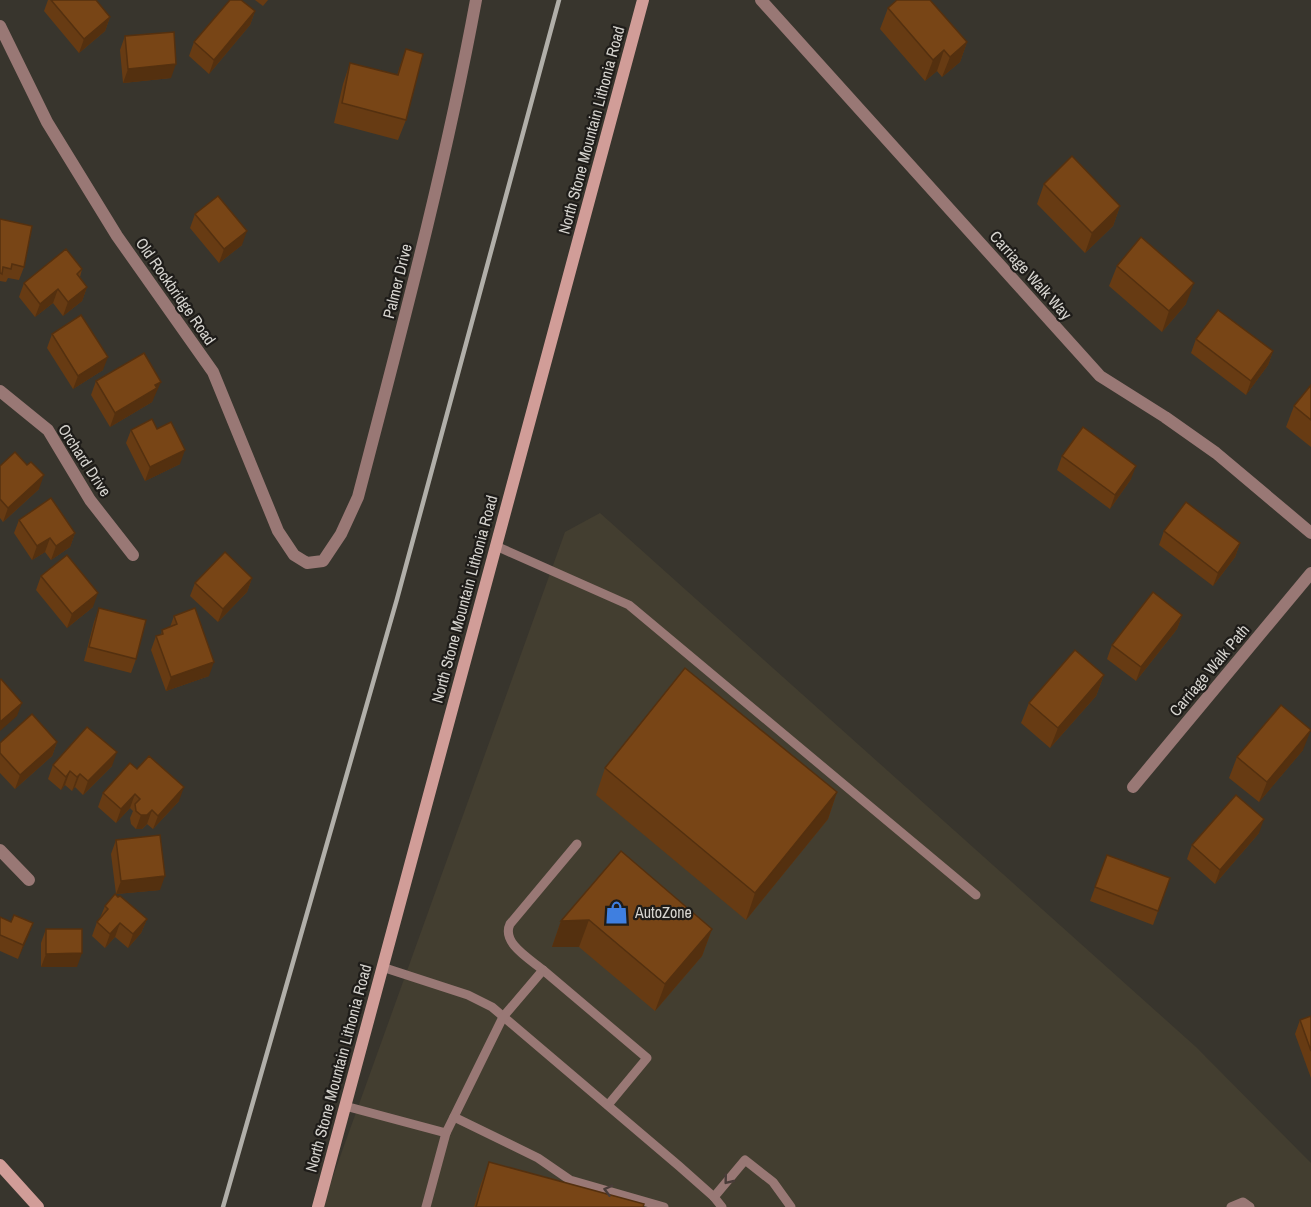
<svg xmlns="http://www.w3.org/2000/svg" width="1311" height="1207" font-family="'Archivo Narrow',sans-serif">
  <rect width="100%" height="100%" fill="#38352d"/>
  <polygon fill="#433e30" points="600,513 1196,1047 1311,1163 1311,1207 322,1207 565,532"/>
  <g fill="none" stroke-linecap="round" stroke-linejoin="round">
    <g stroke="#997875" stroke-width="9">
      <polyline points="496,546 629,605 976,895"/>
      <polyline points="382,967 468,995 492,1007 679,1166 714,1197 722,1207"/>
      <path d="M 543,970 C 530,959 501,943 510,924 L 577,844"/>
      <polyline points="345,1106 446,1133 503,1017 543,970 647,1058 608,1105"/>
      <polyline points="454,1117 538,1158 570,1180 664,1207"/>
      <polyline points="714,1197 745,1160 773,1182 791,1207"/>
      <polyline points="426,1207 446,1133"/>
      <polyline points="1231,1207 1243,1202 1250,1207"/>
    </g>
    <g stroke="#997875" stroke-width="12">
      <polyline points="761,0 1100,376 1165,417 1216,453 1311,533"/>
      <path d="M 0,26 L 47,122 L 117,236 L 213,372 L 278,531 L 294,555 L 307,563 L 323,561 L 341,534 L 358,497 C 401,332 445,168 476,0"/>
      <polyline points="0,391 48,430 90,500 133,555"/>
      <polyline points="1133,787 1311,573"/>
      <polyline points="0,850 29,880"/>
    </g>
    <g stroke="#d19d98" stroke-width="12">
      <polyline points="0,1165 38,1207"/>
      <polyline points="318,1207 643,0"/>
    </g>
    <polyline stroke="#b1afa9" stroke-width="4.5" points="223,1207 397,599 559,0"/>
  </g>
  <g fill="#673b13">
    <polygon points="48,0 96,0 110,17 105,31 79,53 44,11"/>
    <polygon points="255,0 268,0 263,6"/>
    <polygon points="888,8 967,42 960,62 942,77 937,71 925,81 880,29"/>
    <polygon points="255,11 250,25 209,74 189,56 194,42"/>
    <polygon points="125,36 171,78 123,83 120,50"/>
    <polygon points="406,49 406,120 398,140 334,123 343,84 350,63 397,75"/>
    <polygon points="1044,184 1120,206 1113,226 1085,253 1037,204"/>
    <polygon points="195,214 242,245 219,263 190,228"/>
    <polygon points="0,219 24,267 19,280 8,278 6,282 0,281"/>
    <polygon points="1117,266 1186,304 1162,332 1109,286"/>
    <polygon points="82,269 80,277 87,287 82,301 63,316 53,303 35,317 19,297 24,283"/>
    <polygon points="52,334 103,370 73,389 47,348"/>
    <polygon points="1196,339 1273,351 1268,365 1246,395 1191,353"/>
    <polygon points="96,381 156,396 154,396 152,402 110,427 91,395"/>
    <polygon points="1311,385 1311,447 1286,427 1294,406"/>
    <polygon points="157,429 180,464 145,481 126,443 131,430"/>
    <polygon points="1062,456 1131,479 1110,509 1057,470"/>
    <polygon points="0,466 39,489 3,522 0,518"/>
    <polygon points="19,520 75,533 70,547 51,560 45,552 32,560 14,533"/>
    <polygon points="1164,531 1240,543 1235,557 1213,586 1159,545"/>
    <polygon points="41,576 93,607 67,628 36,590"/>
    <polygon points="252,578 247,592 218,622 190,596 195,583"/>
    <polygon points="99,608 136,659 131,673 84,661 94,622"/>
    <polygon points="1182,615 1177,629 1136,681 1107,659 1112,645"/>
    <polygon points="174,616 209,676 166,691 151,650 156,636 161,635 162,630 170,627"/>
    <polygon points="1104,675 1096,696 1050,748 1021,723 1029,703"/>
    <polygon points="57,742 52,756 15,789 0,773 0,743"/>
    <polygon points="1303,750 1259,802 1229,778 1237,757"/>
    <polygon points="53,765 112,766 83,795 75,787 72,791 65,785 61,790 48,779"/>
    <polygon points="605,768 837,792 828,819 746,920 596,795"/>
    <polygon points="137,769 179,801 153,829 147,824 142,829 136,829 131,824 130,818 133,811 130,808 116,823 98,807 103,793"/>
    <polygon points="1259,833 1215,884 1187,859 1192,845"/>
    <polygon points="116,840 160,890 116,894 111,854"/>
    <polygon points="621,851 712,929 702,956 655,1011 579,947 552,947 561,921"/>
    <polygon points="1107,855 1170,878 1153,925 1090,901"/>
    <polygon points="105,906 147,919 141,933 128,948 115,937 105,948 92,936 97,922 100,918"/>
    <polygon points="0,917 11,922 33,923 18,959 0,951"/>
    <polygon points="46,929 77,967 41,967 41,943"/>
    <polygon points="1311,1016 1311,1078 1295,1034 1300,1020"/>
    <polygon points="489,1162 643,1207 474,1207 479,1189"/>
  </g>
  <g fill="#54300f">
    <polygon points="255,11 250,25 209,74 214,60"/>
    <polygon points="110,17 105,31 79,53 84,39"/>
    <polygon points="967,42 960,62 942,77 950,57"/>
    <polygon points="944,50 937,71 925,81 933,60"/>
    <polygon points="176,64 171,78 123,83 128,69"/>
    <polygon points="1120,206 1113,226 1085,253 1092,233"/>
    <polygon points="247,231 242,245 219,263 224,249"/>
    <polygon points="1194,283 1186,304 1162,332 1169,311"/>
    <polygon points="87,287 82,301 63,316 68,302"/>
    <polygon points="58,289 53,303 35,317 40,304"/>
    <polygon points="1273,351 1268,365 1246,395 1251,381"/>
    <polygon points="108,357 103,370 73,389 78,376"/>
    <polygon points="161,382 152,402 110,427 115,413"/>
    <polygon points="185,450 180,464 145,481 150,467"/>
    <polygon points="1136,466 1131,479 1110,509 1115,495"/>
    <polygon points="44,475 39,489 3,522 8,508"/>
    <polygon points="75,533 70,547 51,560 56,546"/>
    <polygon points="50,538 45,552 32,560 37,546"/>
    <polygon points="1240,543 1235,557 1213,586 1218,573"/>
    <polygon points="252,578 247,592 218,622 223,609"/>
    <polygon points="98,593 93,607 67,628 72,614"/>
    <polygon points="1182,615 1177,629 1136,681 1141,667"/>
    <polygon points="214,662 209,676 166,691 171,677"/>
    <polygon points="1104,675 1096,696 1050,748 1058,728"/>
    <polygon points="22,703 17,716 0,731 0,722"/>
    <polygon points="1311,730 1303,750 1259,802 1267,782"/>
    <polygon points="57,742 52,756 15,789 20,775"/>
    <polygon points="117,752 112,766 83,795 88,781"/>
    <polygon points="70,771 65,785 61,790 66,777"/>
    <polygon points="80,774 75,787 72,791 77,777"/>
    <polygon points="184,787 179,801 153,829 158,816"/>
    <polygon points="837,792 828,819 746,920 755,893"/>
    <polygon points="135,794 130,808 116,823 121,809"/>
    <polygon points="152,810 147,824 142,829 136,829 141,815"/>
    <polygon points="1264,819 1259,833 1215,884 1220,870"/>
    <polygon points="165,876 160,890 116,894 121,881"/>
    <polygon points="147,919 141,933 128,948 133,934"/>
    <polygon points="589,920 579,947 552,947 561,921"/>
    <polygon points="33,923 28,937 18,959 23,945"/>
    <polygon points="120,923 115,937 105,948 110,934"/>
    <polygon points="712,929 702,956 655,1011 665,984"/>
    <polygon points="82,953 77,967 41,967 46,954"/>
  </g>
  <g fill="#784516" stroke="#54300f" stroke-width="1.5">
    <polygon points="51,0 96,0 110,17 84,39"/>
    <polygon points="230,0 241,0 255,11 214,60 194,42"/>
    <polygon points="897,0 930,0 967,42 950,57 944,50 933,60 888,8"/>
    <polygon points="174,32 176,64 128,69 125,36"/>
    <polygon points="406,49 423,54 406,120 342,103 350,63 398,75"/>
    <polygon points="1072,156 1120,206 1092,233 1044,184"/>
    <polygon points="218,196 247,231 224,249 195,214"/>
    <polygon points="0,219 32,226 24,267 12,264 11,269 3,267 2,274 0,273"/>
    <polygon points="1141,237 1194,283 1169,311 1117,266"/>
    <polygon points="66,249 82,269 77,274 87,287 68,302 58,289 40,304 24,283"/>
    <polygon points="1218,310 1273,351 1251,381 1196,339"/>
    <polygon points="81,315 108,357 78,376 52,334"/>
    <polygon points="144,353 161,382 155,385 157,388 115,413 96,381"/>
    <polygon points="1311,385 1311,420 1294,406"/>
    <polygon points="152,419 157,429 171,422 185,450 150,467 131,430"/>
    <polygon points="1083,427 1136,466 1115,495 1062,456"/>
    <polygon points="15,452 27,465 31,462 44,475 8,508 0,499 0,466"/>
    <polygon points="51,498 75,533 56,546 50,538 37,546 19,520"/>
    <polygon points="1186,502 1240,543 1218,573 1164,531"/>
    <polygon points="225,552 252,578 223,609 195,583"/>
    <polygon points="67,555 98,593 72,614 41,576"/>
    <polygon points="1153,592 1182,615 1141,667 1112,645"/>
    <polygon points="99,608 146,620 136,659 89,647"/>
    <polygon points="195,608 214,662 171,677 156,636 163,634 162,630 177,624 174,616"/>
    <polygon points="1075,650 1104,675 1058,728 1029,703"/>
    <polygon points="685,668 837,792 755,893 605,768"/>
    <polygon points="1,679 22,703 0,722 0,680"/>
    <polygon points="1281,705 1311,730 1267,782 1237,757"/>
    <polygon points="32,714 57,742 20,775 0,753 0,743"/>
    <polygon points="87,727 117,752 88,781 80,774 77,777 70,771 66,777 53,765"/>
    <polygon points="149,756 184,787 158,816 152,810 147,815 141,815 136,811 135,804 140,799 135,794 121,809 103,793 130,763 137,769"/>
    <polygon points="1236,795 1264,819 1220,870 1192,845"/>
    <polygon points="160,835 165,876 121,881 116,840"/>
    <polygon points="621,851 712,929 665,984 589,920 561,921"/>
    <polygon points="1107,855 1170,878 1158,911 1095,887"/>
    <polygon points="115,894 118,897 120,896 147,919 133,934 120,923 110,934 97,922 108,909 105,906"/>
    <polygon points="14,915 33,923 23,945 0,935 0,917 11,922"/>
    <polygon points="46,929 82,929 82,953 46,954"/>
    <polygon points="1311,1016 1311,1051 1300,1020"/>
    <polygon points="489,1162 644,1204 643,1207 476,1207"/>
  </g>
  <defs><path id="oneway-chevron" d="M-2-3.5L2.5 0L-2 3.5" fill="none" stroke-width="1.6" stroke-linecap="round" stroke-linejoin="round" transform="scale(1.5)"/></defs>
  <g stroke="#493c39">
    <use href="#oneway-chevron" transform="translate(728 1180) rotate(129)"/>
    <use href="#oneway-chevron" transform="translate(608 1190) rotate(-165)"/>
  </g>
  <defs>
    <symbol id="shop-bare" viewBox="-9 -9 18 18"><path d="M-5-2.5h2.3a2.7 3.5 0 0 1 5.4 0H5L5.5 6h-11ZM-1.5-2.5h3a1.5 2.3 0 0 0-3 0Z" fill="#3f7fe0" stroke="#1e1c19" stroke-width="2.5" paint-order="stroke"/></symbol>
  </defs>
  <g fill-rule="evenodd">
    <use href="#shop-bare" x="600" y="896" width="33" height="33"/>
  </g>
  <g text-anchor="middle" stroke-width="4.5" stroke-linejoin="round" paint-order="stroke">
    <g font-size="16" fill="#d6d4cf" stroke="#1e1c19">
      <text transform="translate(591 130) rotate(-75)" y="6">North Stone Mountain Lithonia Road</text>
      <text transform="translate(1031 275) rotate(48)" y="6">Carriage Walk Way</text>
      <text transform="translate(397 281) rotate(-76)" y="6">Palmer Drive</text>
      <text transform="translate(176 291) rotate(55)" y="6">Old Rockbridge Road</text>
      <text transform="translate(85 460) rotate(57)" y="6">Orchard Drive</text>
      <text transform="translate(464 599) rotate(-75)" y="6">North Stone Mountain Lithonia Road</text>
      <text transform="translate(1209 670) rotate(-50)" y="6">Carriage Walk Path</text>
      <text transform="translate(338 1068) rotate(-75)" y="6">North Stone Mountain Lithonia Road</text>
    </g>
    <g font-size="16" fill="#d6d4cf" stroke="#1e1c19" text-anchor="start">
      <text x="635" y="918">AutoZone</text>
    </g>
  </g>
</svg>
